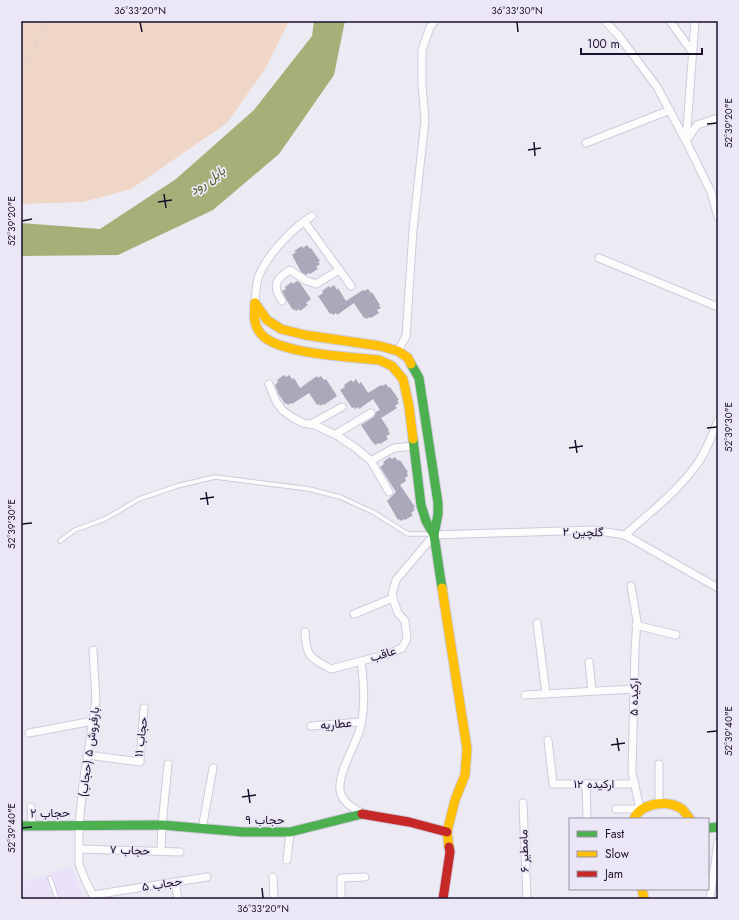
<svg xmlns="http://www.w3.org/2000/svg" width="739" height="920" font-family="Jost,Vazirmatn,sans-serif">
  <rect width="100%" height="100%" fill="#eceaf2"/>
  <polygon fill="#e9e2f8" points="71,867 85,899 21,899 21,882"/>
  <polygon fill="#f0d6c7" points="21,21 289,21 265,69 227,123 131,189 83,202 21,204"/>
  <polygon fill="#a4b077" points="314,21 345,21 334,75 279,154 213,210 118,255 21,256 21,223 100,229 176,179 254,110 312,36"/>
  <g fill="#a9a9b9">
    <polygon points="307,245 310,249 311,248 320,261 318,262 320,264 316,267 318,269 310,274 309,273 306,275 301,272 292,255 296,252 294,251 302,246 303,248"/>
    <polygon points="297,281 300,283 311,299 306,303 308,305 300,311 299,309 296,311 294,309 293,310 287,301 282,291 286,289 285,287 292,282 293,284"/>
    <polygon points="334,285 337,290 338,288 346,301 363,290 364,291 368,289 371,293 372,292 380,305 379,306 381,308 377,310 379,313 371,318 370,317 366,319 365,317 364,318 354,303 337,315 336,313 333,315 331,313 330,314 318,296 323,293 322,291 329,286 330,288"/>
    <polygon points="284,375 286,377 289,375 292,379 294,378 300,388 317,376 318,378 321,376 324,380 326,379 337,396 324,405 323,404 320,406 319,404 317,405 309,393 292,404 291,403 288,405 286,403 285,404 278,393 275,385 278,382 277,380"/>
    <polygon points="356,379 359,384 361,382 368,393 381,385 382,386 386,384 389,388 390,387 399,400 397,401 399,403 395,406 397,408 381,418 389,430 388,431 390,434 386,436 388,439 380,444 379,443 375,445 374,443 373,443 361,425 374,417 376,412 380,410 373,399 359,409 358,407 355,409 354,407 352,408 340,390 345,387 344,385 351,380 353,382"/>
    <polygon points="390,457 392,459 395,457 398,461 400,460 408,472 407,473 408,476 405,478 406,481 400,485 415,507 413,508 415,510 411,513 413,515 405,520 404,519 401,521 399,519 398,520 387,501 396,492 380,467 384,464 383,462"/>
  </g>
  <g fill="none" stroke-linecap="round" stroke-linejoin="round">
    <defs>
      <g id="lane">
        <polyline points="60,541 75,530 105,519 139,499 177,486 215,477 309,489 340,497 373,512 408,534 433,534"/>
        <polyline points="50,878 57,899"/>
      </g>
      <g id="street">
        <polyline points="605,21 619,36 657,87 686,141 711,192 718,217"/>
        <polyline points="670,21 693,53"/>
        <polyline points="695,21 686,141 697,125 718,118"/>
        <polyline points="586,143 670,110"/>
        <polyline points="304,221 351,286"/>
        <polyline points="599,258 718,307"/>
        <path d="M 282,301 C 272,286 275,279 290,270 L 305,280 L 316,284 L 339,270"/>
        <path d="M 255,303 C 256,291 256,279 262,269 C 273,249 292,229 312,216"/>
        <polyline points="398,351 406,336 413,230 425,120 422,84 422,50 430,27 435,21"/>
        <polyline points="269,384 276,401 282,410 293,418 303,423 315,425 338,436 357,449 371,461 389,492"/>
        <polyline points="311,424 342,407"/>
        <polyline points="336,434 371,413"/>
        <polyline points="371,461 394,448 414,446"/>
        <path d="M 625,535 C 648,514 676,493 694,468 C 705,455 711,437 718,421"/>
        <polyline points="354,614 393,598"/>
        <polyline points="537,623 546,694"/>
        <polyline points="636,625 676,635"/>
        <path d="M 305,632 C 306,656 310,658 331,669 L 388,654 L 402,648 L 407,639 L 405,621 L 398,613 L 394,602 L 392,594 L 396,580 L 434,535 L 593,530 L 625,535 L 718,588"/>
        <polyline points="93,650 96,700 83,785 79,825 79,864 86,882 95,899"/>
        <path d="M 361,661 C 364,683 366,707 360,729 C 355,746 338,773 340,790 C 342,803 354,808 363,814"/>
        <polyline points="589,662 592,691"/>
        <polyline points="525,695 635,689"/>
        <polyline points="311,726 361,722"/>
        <polyline points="29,733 93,721"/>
        <polyline points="548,740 553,784 635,784"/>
        <polyline points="87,755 140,762 144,708"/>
        <polyline points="586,784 587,818"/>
        <polyline points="523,803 527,899"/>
        <polyline points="659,805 659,764"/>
        <polyline points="31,807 32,825"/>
        <polyline points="616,809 640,809 632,772 635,649 637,621 631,586"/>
        <polyline points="202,829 213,768"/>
        <polyline points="80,849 180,852"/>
        <polyline points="161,851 162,825 168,764"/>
        <polyline points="287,860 290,832"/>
        <polyline points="273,877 274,899"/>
        <polyline points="175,882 178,899"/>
        <polyline points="93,895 207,877"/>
        <polyline points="341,899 341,878 365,877"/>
        <polyline points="710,899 718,842"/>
      </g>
      <g id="fast">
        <polyline points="411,364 419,378 438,503 438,514 434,535 442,588"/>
        <polyline points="413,439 421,505 426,521 434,535"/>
        <polyline points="21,826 162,825 243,832 290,832 362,814"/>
        <polyline points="708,828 718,827"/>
      </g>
      <g id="slow">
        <polyline points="255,303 267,320 281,329 305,335 380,346 398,351 408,358 411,364"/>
        <path d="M 255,303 C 254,314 253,326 262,335 C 279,354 352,357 379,360 L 392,366 L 403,379 L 409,406 L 413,439"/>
        <polyline points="442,588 467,749 465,775 455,800 447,832 449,847"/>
        <path d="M 634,819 C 641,803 667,799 682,809 C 685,812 687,816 690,819"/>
        <polyline points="642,889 644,899"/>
      </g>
      <g id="jam">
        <polyline points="362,814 409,822 447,832"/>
        <polyline points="443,899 450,852 449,847"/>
      </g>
    </defs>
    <use href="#lane" stroke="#d0cadd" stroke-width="5.5"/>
    <use href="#street" stroke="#d0cadd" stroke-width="9"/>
    <use href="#fast" stroke="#d0cadd" stroke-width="11"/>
    <use href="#slow" stroke="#d0cadd" stroke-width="11"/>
    <use href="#jam" stroke="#d0cadd" stroke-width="11"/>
    <polyline stroke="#d0cfd3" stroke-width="1.5" stroke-dasharray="2 3" stroke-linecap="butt" points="21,74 48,21"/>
    <use href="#lane" stroke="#fcfcfd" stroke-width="3.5"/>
    <use href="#street" stroke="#fcfcfd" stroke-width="7"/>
    <use href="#fast" stroke="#4caf50" stroke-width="9"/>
    <use href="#slow" stroke="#ffc107" stroke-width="9"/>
    <use href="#jam" stroke="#c62828" stroke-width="9"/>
  </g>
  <path fill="none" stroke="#1b112c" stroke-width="1.5" d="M 140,22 L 142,32M 517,22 L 518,32M 707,124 L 717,123M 534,142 L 535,156M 528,150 L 541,148M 164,194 L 166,208M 158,202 L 172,200M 22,221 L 32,219M 707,428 L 717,427M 575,440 L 577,453M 569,448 L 583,446M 206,492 L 208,505M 200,499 L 214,497M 22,524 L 32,523M 707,732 L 717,731M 617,738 L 619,751M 611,745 L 625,743M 248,789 L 250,803M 242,797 L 256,795M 22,828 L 32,827M 262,888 L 263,898"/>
  <g text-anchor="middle" stroke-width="3.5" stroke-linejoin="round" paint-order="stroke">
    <g font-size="12" fill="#1b112c" stroke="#ebe7f6">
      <text transform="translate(583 532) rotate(1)" y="4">گلچین ۲</text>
      <text transform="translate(383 654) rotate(-18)" y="4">عاقب</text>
      <text transform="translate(634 697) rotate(-89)" y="4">ارکیده ۵</text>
      <text transform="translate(336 724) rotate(-5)" y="4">عطاریه</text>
      <text transform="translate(141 737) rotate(-83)" y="4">حجاب ۱۱</text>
      <text transform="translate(89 752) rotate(-82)" y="4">بارفروش ۵ (حجاب)</text>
      <text x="594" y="788">ارکیده ۱۲</text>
      <text transform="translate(50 813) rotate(-1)" y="4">حجاب ۲</text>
      <text x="265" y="824">حجاب ۹</text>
      <text transform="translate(130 850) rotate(2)" y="4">حجاب ۷</text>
      <text transform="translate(524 851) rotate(-92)" y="4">مامطیر ۶</text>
      <text transform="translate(162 884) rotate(-9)" y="4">حجاب ۵</text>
    </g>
    <g font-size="13" font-style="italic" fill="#4e5a1d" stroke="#ebe7f6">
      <text transform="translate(207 180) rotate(-35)" y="5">بابل رود</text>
    </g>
  </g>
  <rect width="739" height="920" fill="none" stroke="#ebe7f6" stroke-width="44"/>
  <rect x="569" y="818" width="140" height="72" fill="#ebe7f6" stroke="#9891a5"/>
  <rect x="577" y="831" width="20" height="6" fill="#4caf50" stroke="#9891a5"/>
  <text x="605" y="838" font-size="12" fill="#1b112c">Fast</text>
  <rect x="577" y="851" width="20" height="6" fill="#ffc107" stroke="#9891a5"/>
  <text x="605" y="858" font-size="12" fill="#1b112c">Slow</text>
  <rect x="577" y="871" width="20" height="6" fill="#c62828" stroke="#9891a5"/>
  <text x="605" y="878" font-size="12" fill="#1b112c">Jam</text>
  <path d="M581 48v6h121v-6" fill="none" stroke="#1b112c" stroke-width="2"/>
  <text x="587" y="48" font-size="12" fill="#1b112c" stroke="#ebe7f6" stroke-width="3" paint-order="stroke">100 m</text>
  <rect x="22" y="22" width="695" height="876" fill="none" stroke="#1b112c" stroke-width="1.5"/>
  <g font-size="10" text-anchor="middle" fill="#1b112c">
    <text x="140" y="14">36°33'20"N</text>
    <text x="517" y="14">36°33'30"N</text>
    <text transform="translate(728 123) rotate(-90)" y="4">52°39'20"E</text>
    <text transform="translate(11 221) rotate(-90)" y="4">52°39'20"E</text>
    <text transform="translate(728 427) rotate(-90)" y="4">52°39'30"E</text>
    <text transform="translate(11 524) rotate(-90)" y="4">52°39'30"E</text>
    <text transform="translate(728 731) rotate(-90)" y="4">52°39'40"E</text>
    <text transform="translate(11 828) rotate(-90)" y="4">52°39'40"E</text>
    <text x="263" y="912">36°33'20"N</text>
  </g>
</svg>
